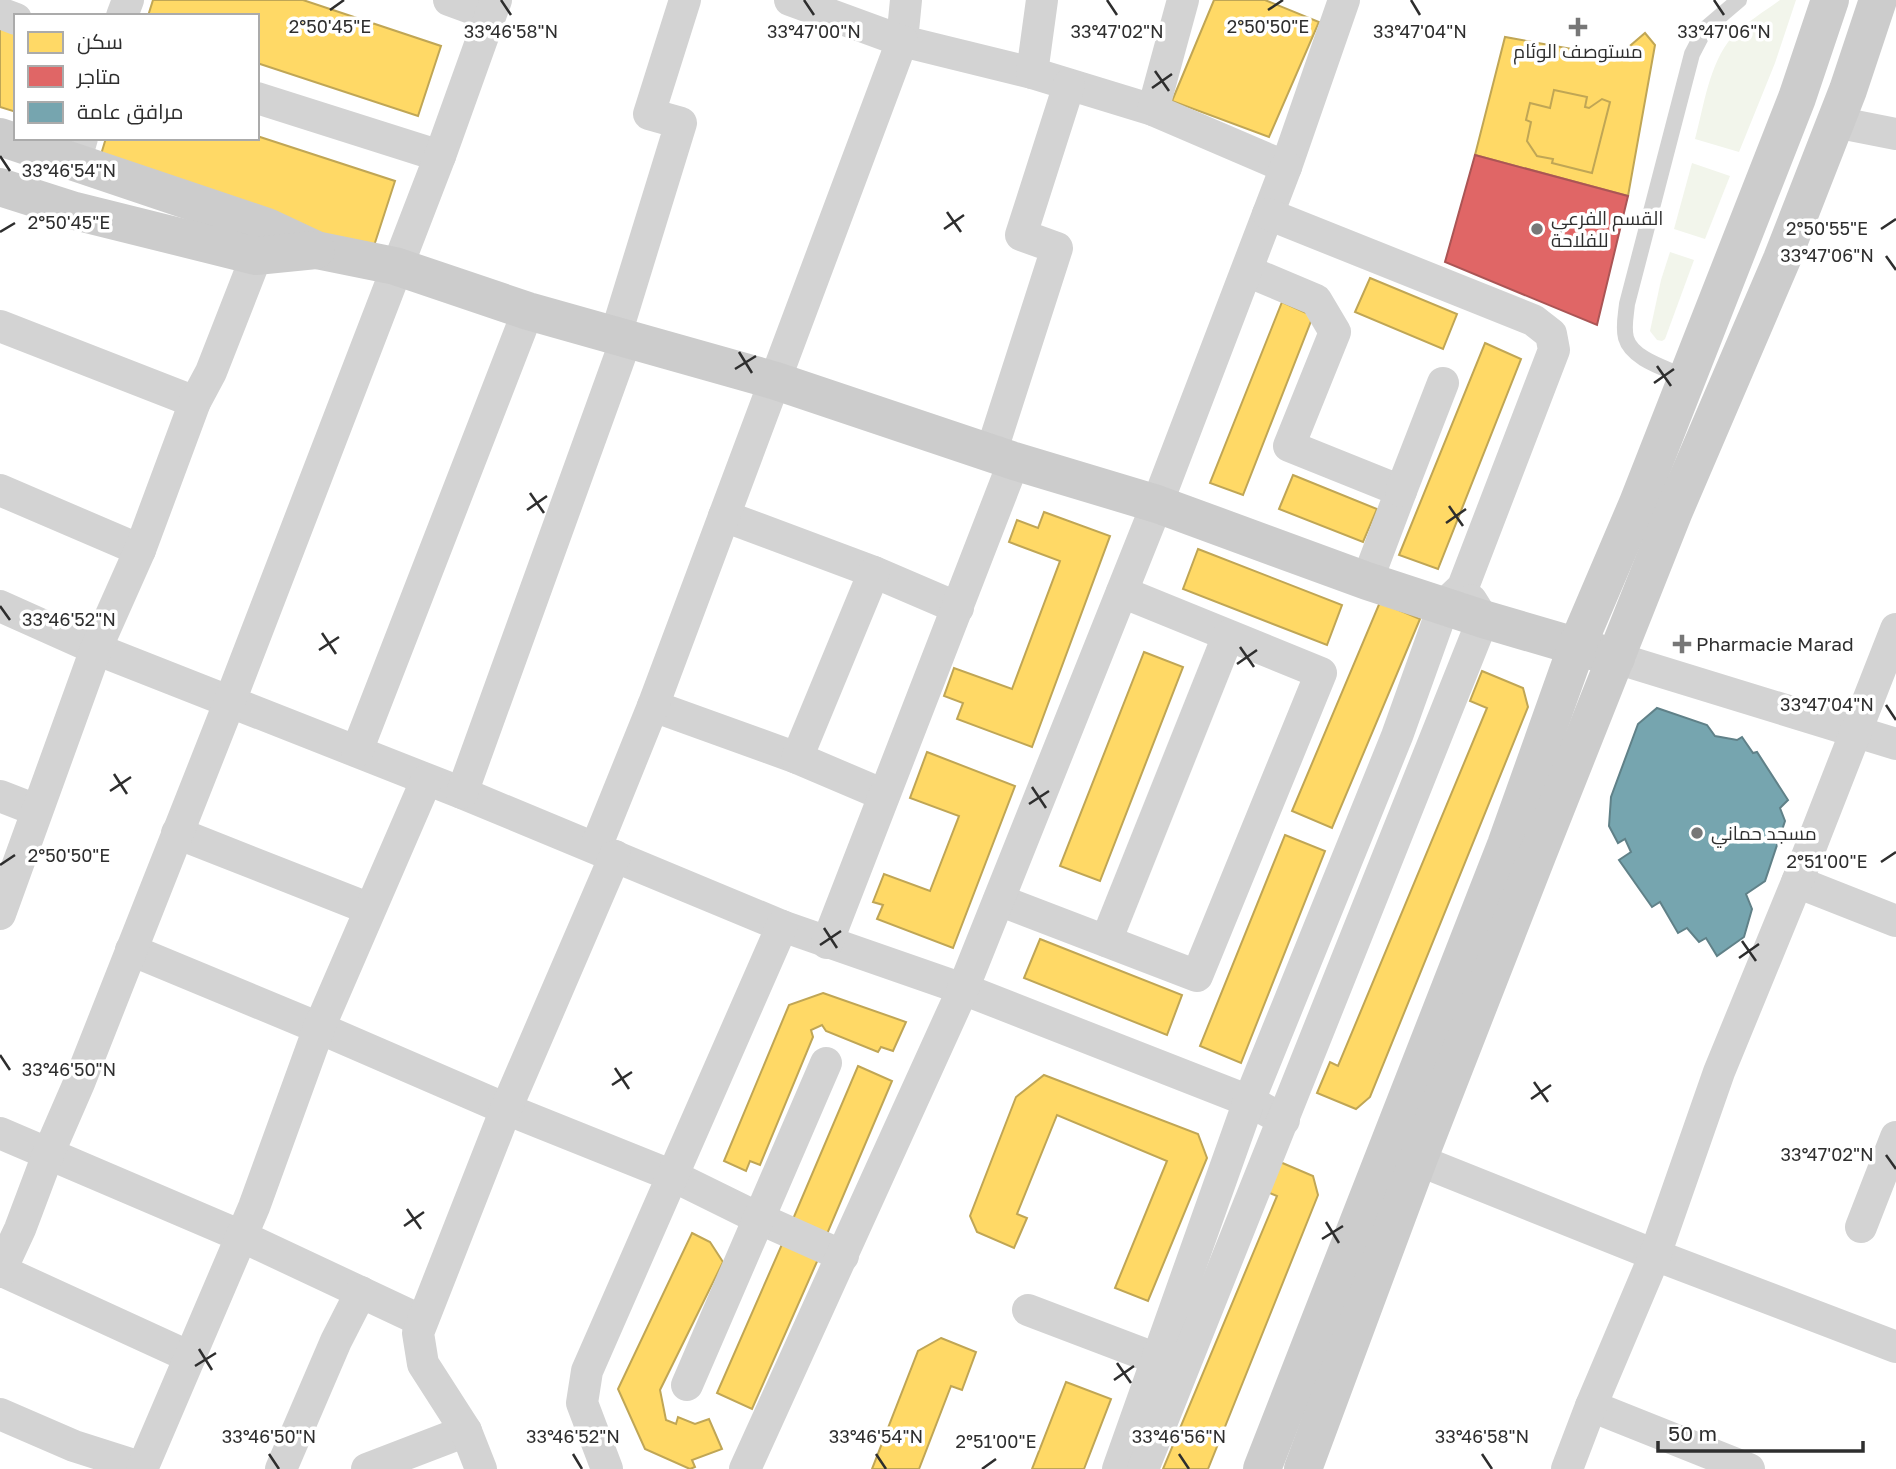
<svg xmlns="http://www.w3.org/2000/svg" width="1896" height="1469" font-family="'Golos Text',Cairo,sans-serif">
  <rect width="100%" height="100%" fill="#fff"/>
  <g fill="#f2f5eb">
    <path d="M 1780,0 L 1796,0 L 1775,63 L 1739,152 L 1695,139 C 1704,106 1709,64 1732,37 C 1745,23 1765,11 1780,0 Z"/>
    <polygon points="1692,163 1730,176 1705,239 1674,229"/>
    <polygon points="1670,252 1694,260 1665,339 1662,341 1657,340 1650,331 1661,280"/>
  </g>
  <g fill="#ffd966" stroke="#c0a655" stroke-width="2">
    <polygon points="153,0 303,0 441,46 418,116 257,63 257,16 148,16"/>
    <polygon points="1214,0 1265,0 1319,22 1269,137 1172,101"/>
    <polygon points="0,28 16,33 16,112 0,107"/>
    <polygon points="1645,33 1655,45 1628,196 1475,155 1505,37 1617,57"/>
    <polygon points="1554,90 1587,97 1585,107 1589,108 1602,99 1610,102 1592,173 1552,163 1553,159 1537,156 1527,141 1531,122 1526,120 1530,103 1550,108"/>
    <polygon points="257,136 395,181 372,252 99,161 106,138 257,138"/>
    <polygon points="1564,185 1592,194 1589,202 1592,206 1586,211 1590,216 1578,220 1575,227 1580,236 1571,260 1558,268 1552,280 1563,280 1553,302 1522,289"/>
    <polygon points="1370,278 1457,314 1443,349 1355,312"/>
    <polygon points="1282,302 1313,316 1243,495 1210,483"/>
    <polygon points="1485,343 1521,359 1438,569 1399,555"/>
    <polygon points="1293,475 1377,509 1363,542 1279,509"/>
    <polygon points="1044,512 1110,536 1032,747 957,719 963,703 944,696 954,668 1012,689 1060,561 1009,542 1017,520 1038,528"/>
    <polygon points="1198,549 1342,605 1327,645 1183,589"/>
    <polygon points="1380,602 1420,619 1332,828 1292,811"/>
    <polygon points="1144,652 1183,667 1100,881 1060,866"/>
    <polygon points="1482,671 1523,688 1528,707 1370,1097 1356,1109 1317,1093 1330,1062 1338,1066 1487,708 1470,701"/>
    <polygon points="927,752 1015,786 953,948 877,919 883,905 873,902 884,874 930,891 959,816 910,798"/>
    <polygon points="1285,835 1325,851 1241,1063 1200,1046"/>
    <polygon points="1040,939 1182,995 1167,1035 1024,978"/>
    <polygon points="823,993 906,1022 893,1051 881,1047 878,1052 826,1031 822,1025 811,1030 813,1037 760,1165 750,1161 746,1171 724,1161 789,1005"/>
    <polygon points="858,1066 892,1081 827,1234 793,1219"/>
    <polygon points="1044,1075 1198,1134 1207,1158 1148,1301 1115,1288 1167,1161 1057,1115 1017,1214 1027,1218 1014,1248 977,1232 970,1216 1016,1097"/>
    <polygon points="1273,1159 1313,1176 1318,1195 1208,1469 1163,1469 1277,1196 1260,1189"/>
    <polygon points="692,1233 710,1242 723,1262 660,1390 666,1420 676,1424 678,1417 695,1424 709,1419 722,1449 692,1460 695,1467 690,1469 645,1449 618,1389"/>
    <polygon points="783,1242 819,1257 752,1409 717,1393"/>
    <polygon points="941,1338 976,1352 962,1390 951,1386 919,1469 872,1469 918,1351"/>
    <polygon points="1066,1382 1111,1399 1084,1469 1032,1469"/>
  </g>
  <polygon fill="#e06666" stroke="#ab5555" stroke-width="2" points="1475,155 1628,196 1597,325 1445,262"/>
  <polygon fill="#76a5af" stroke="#608188" stroke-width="2" points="1657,708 1707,725 1715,736 1737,740 1742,737 1753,753 1757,752 1788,800 1780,808 1785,821 1765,881 1746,894 1752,909 1744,937 1717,956 1706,938 1699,942 1687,928 1678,933 1660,902 1652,907 1619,860 1631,852 1625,839 1618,843 1609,826 1611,797 1638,724"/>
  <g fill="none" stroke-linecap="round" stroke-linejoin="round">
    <path stroke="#d3d3d3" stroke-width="16" d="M 1687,378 C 1669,369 1632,360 1626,338 C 1623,327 1626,315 1627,304 L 1692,54 L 1705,29 L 1739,0"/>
    <g stroke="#d3d3d3" stroke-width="32">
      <polyline points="449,0 490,15"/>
      <polyline points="906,0 902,41 1032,73"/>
      <polyline points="1042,0 1032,73 1153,110 1286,167 1344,0"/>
      <polyline points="0,13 16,19"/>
      <polyline points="122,16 128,0"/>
      <polyline points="257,98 440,156"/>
      <polyline points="1153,110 1183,0"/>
      <polyline points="1835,122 1896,134"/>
      <polyline points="75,162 82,138"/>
      <polyline points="1247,271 1316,300 1335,332 1289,446 1401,491 1367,581"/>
      <polyline points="0,326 195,402"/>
      <polyline points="616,334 681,123 649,114 685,0"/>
      <polyline points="991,453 1057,248 1021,235 1069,85"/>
      <polyline points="0,490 140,550"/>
      <polyline points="1401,491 1443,383"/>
      <polyline points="724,516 874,572 958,608"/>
      <polyline points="0,606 96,649 462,793 782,926 963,989 1249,1101 1284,1120"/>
      <polyline points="1616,658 1896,744"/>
      <polyline points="653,706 797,758 884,795"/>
      <polyline points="357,751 528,311"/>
      <polyline points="797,758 874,572"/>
      <polyline points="462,793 627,337"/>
      <polyline points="0,796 36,810"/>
      <polyline points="177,833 370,909"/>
      <polyline points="596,847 653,706 902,41 790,0"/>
      <polyline points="1797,882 1896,921"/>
      <polyline points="999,900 1197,976 1321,673 1122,592"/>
      <polyline points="0,914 96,649 140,550 195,402 211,372 265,234"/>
      <polyline points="1106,941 1228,636"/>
      <polyline points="827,943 1014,461"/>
      <polyline points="131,950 319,1028 506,1109 673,1176 758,1218 843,1256"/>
      <polyline points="0,1133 241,1236 422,1321"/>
      <polyline points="1418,1160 1655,1255 1896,1347"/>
      <polyline points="1861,1227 1896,1137"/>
      <polyline points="0,1270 190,1357"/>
      <polyline points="0,1272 20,1229 49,1152 79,1083 230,701 440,156 496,0"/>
      <polyline points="1028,1310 1178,1367"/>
      <polyline points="687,1385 826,1063"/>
      <polyline points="1591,1406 1749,1469"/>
      <polyline points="0,1414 74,1446 143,1468"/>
      <polyline points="142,1469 254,1207 319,1028 426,781"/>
      <polyline points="281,1469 336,1341 361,1292"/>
      <polyline points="367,1469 466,1431"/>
      <polyline points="481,1469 466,1431 423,1364 418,1333 506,1109 615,856"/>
      <polyline points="607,1469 582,1403 587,1371 782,926"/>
      <polyline points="745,1469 963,989 1157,504 1286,167"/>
      <polyline points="1118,1469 1249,1101 1397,736 1444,605 1463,587 1554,350 1551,334 1533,320 1268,214"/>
      <polyline points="1143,1469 1483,619 1471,600"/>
      <polyline points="1567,1469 1591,1406 1655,1255 1719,1072 1797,882 1896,629"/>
    </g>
    <g stroke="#ccc" stroke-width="38">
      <polyline points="0,137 267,227 316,250 395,266 528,311 776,381 1014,461 1157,504 1367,581 1483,619 1616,658"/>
      <polyline points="0,187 75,211 256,256 316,250"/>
      <polyline points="1262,1469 1506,845 1577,646 1638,503 1797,98 1830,0"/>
      <polyline points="1303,1469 1418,1160 1538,853 1674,511 1782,259 1848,90 1878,0"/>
    </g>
  </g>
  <path fill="none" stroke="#2e2e2e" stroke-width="2.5" d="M 501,0 L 511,15M 804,0 L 814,15M 1107,0 L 1117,15M 1411,0 L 1420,15M 1714,0 L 1724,15M 330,10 L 344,0M 1268,10 L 1283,0M 1155,71 L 1169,91M 1152,88 L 1172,74M 0,156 L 10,171M 947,212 L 961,232M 944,229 L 964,215M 1881,229 L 1896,219M 0,232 L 15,223M 1886,256 L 1896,270M 739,352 L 752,373M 1657,366 L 1671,386M 735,369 L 756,356M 1654,383 L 1674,369M 530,493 L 544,513M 1449,506 L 1463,526M 527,510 L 547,496M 1446,523 L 1466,509M 0,606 L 10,620M 322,633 L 336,654M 1240,647 L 1254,667M 319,650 L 339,637M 1237,664 L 1257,650M 1886,705 L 1896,720M 114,774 L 127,794M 1032,787 L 1046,808M 110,791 L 131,777M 1029,804 L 1049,791M 1881,862 L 1896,852M 0,865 L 15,855M 824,928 L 837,948M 1742,941 L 1756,961M 820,945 L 841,931M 1739,958 L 1759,944M 0,1055 L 10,1070M 615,1068 L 629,1089M 1534,1082 L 1548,1102M 612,1085 L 632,1072M 1531,1099 L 1551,1085M 1886,1155 L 1896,1169M 407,1209 L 421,1229M 1326,1222 L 1339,1243M 404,1226 L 424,1212M 1322,1239 L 1343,1226M 199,1349 L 212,1370M 1117,1363 L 1131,1383M 195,1366 L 216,1353M 1114,1380 L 1134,1366M 269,1454 L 279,1469M 573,1454 L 582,1469M 876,1454 L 886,1469M 1179,1454 L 1189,1469M 1482,1454 L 1492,1469M 982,1469 L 996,1459"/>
  <g fill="#777" stroke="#fff" stroke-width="2.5">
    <path d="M1574.5 16.5h7v7h7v7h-7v7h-7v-7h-7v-7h7z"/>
    <circle cx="1537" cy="229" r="7"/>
    <path d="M1678.5 633.5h7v7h7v7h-7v7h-7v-7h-7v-7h7z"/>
    <circle cx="1697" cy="833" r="7"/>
  </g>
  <g text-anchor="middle" stroke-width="7" stroke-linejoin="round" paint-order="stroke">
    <g font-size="19" fill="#2e2e2e" stroke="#fff" text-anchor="start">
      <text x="1578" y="58" text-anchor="middle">مستوصف الوئام</text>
      <text x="1551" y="225">القسم الفرعي<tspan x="1551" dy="22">للفلاحة</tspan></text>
      <text x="1696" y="651">Pharmacie Marad</text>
      <text x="1711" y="840">مسجد حماني</text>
    </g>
  </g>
  <g font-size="18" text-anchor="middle" fill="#2e2e2e" stroke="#fff" stroke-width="7" stroke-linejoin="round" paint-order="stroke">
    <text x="330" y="33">2°50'45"E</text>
    <text x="1268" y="33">2°50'50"E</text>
    <text x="814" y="38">33°47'00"N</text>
    <text x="511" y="38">33°46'58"N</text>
    <text x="1117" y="38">33°47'02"N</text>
    <text x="1420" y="38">33°47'04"N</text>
    <text x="1724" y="38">33°47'06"N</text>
    <text x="69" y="177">33°46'54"N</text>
    <text x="69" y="229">2°50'45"E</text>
    <text x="1827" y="235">2°50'55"E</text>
    <text x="1827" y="262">33°47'06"N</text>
    <text x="69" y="626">33°46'52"N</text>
    <text x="1827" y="711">33°47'04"N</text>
    <text x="69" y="862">2°50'50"E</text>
    <text x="1827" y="868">2°51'00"E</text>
    <text x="69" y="1076">33°46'50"N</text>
    <text x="1827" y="1161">33°47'02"N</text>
    <text x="269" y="1443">33°46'50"N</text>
    <text x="573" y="1443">33°46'52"N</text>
    <text x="876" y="1443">33°46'54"N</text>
    <text x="1179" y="1443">33°46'56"N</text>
    <text x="1482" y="1443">33°46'58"N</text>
    <text x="996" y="1448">2°51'00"E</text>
  </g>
  <rect x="14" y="14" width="245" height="126" fill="#ffffff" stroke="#ababab" stroke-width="2"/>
  <rect x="28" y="32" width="35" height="21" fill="#ffd966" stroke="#ababab" stroke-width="2"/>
  <text x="77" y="49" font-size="21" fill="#2e2e2e">سكن</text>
  <rect x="28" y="66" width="35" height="21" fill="#e06666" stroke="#ababab" stroke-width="2"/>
  <text x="77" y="84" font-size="21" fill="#2e2e2e">متاجر</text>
  <rect x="28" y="102" width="35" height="21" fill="#76a5af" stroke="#ababab" stroke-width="2"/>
  <text x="77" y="119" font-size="21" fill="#2e2e2e">مرافق عامة</text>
  <path d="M1658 1441v10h205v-10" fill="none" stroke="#2e2e2e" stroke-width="3.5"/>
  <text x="1668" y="1441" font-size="21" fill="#2e2e2e" stroke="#ffffff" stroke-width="5" paint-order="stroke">50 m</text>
</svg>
